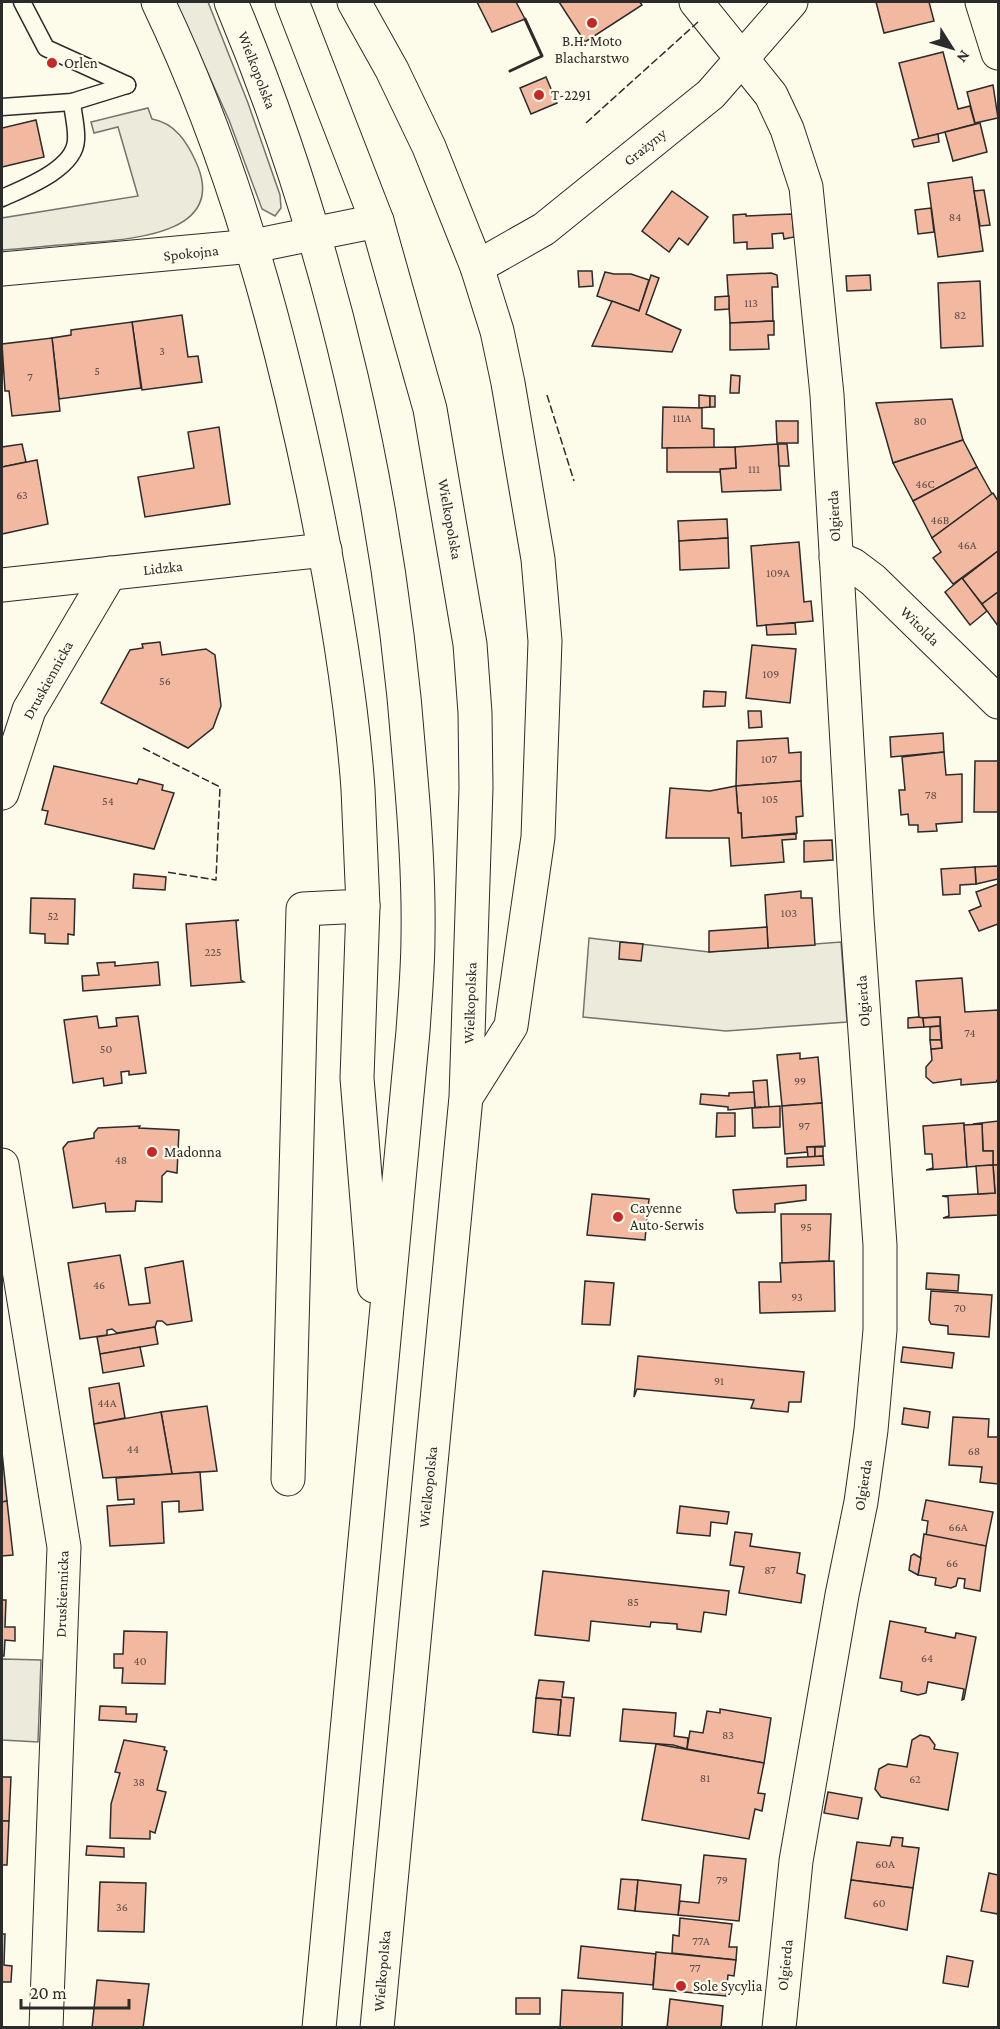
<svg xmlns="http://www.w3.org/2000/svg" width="1000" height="2029" font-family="'Crimson Pro',serif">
  <rect width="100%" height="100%" fill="#fdfbea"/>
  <g fill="#ecebdb" stroke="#74746e" stroke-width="1.5">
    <polygon points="176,2 208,2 248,103 280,195 281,208 275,216 262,209 229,120"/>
    <path d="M 148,108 L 152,119 C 175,123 187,142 196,162 C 229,235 130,239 84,243 C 57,245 29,248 2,250 L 2,218 L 138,196 L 118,127 L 94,133 L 91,122 Z"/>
    <polygon points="589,938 709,952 841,942 847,1022 726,1031 583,1017"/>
    <polygon points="2,1659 41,1660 38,1742 2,1740"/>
  </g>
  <g fill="#f2b8a0" stroke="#2b2b2b" stroke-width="1.5">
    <polygon points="477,2 516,2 525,19 492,32"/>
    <polygon points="559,2 640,2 642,5 585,42"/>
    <polygon points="876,2 929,2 934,21 884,33"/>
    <polygon points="943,52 958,109 970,106 975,124 919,139 899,63"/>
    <polygon points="546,77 557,103 531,114 520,88"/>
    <polygon points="993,85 998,118 975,123 967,92"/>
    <polygon points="36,120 44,157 2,167 2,128"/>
    <polygon points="980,123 987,152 953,161 945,132"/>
    <polygon points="938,134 939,142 914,147 912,140"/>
    <polygon points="972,177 983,251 938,257 928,183"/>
    <polygon points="984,190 990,225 980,226 974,191"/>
    <polygon points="672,191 708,217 688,245 679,238 669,252 642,231"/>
    <polygon points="931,208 934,232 918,234 915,210"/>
    <polygon points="746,214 746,216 792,214 794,237 784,239 783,233 772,234 773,248 747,249 747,242 734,243 733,215"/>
    <polygon points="578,271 592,271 593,286 579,287"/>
    <polygon points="605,272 614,274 631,274 649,280 639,311 597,296"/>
    <polygon points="771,273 777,275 778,287 772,287 773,321 730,323 727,275"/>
    <polygon points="651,275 659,278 646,314 681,330 672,352 592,346 612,301 639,311"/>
    <polygon points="870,275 871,290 847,291 846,276"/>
    <polygon points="980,281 983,346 941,348 938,283"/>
    <polygon points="729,296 729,309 715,310 715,297"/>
    <polygon points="182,315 188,357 198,356 202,382 142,390 132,322"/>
    <polygon points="774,321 774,335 768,335 769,349 730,350 730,323"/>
    <polygon points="132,322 141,388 59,399 52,338 71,335 71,330"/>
    <polygon points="52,338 60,411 12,416 9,391 5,391 2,344"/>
    <polygon points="731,375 740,376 739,393 730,393"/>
    <polygon points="699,395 710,396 710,407 699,408"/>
    <rect x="710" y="396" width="5" height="11"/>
    <polygon points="952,399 963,440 893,463 876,403"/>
    <polygon points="663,407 702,408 702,428 714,429 714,448 662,448"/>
    <polygon points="776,421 798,421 798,443 777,443"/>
    <polygon points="219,427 230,504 145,517 138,477 194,468 188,432"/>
    <polygon points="963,440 977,467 913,501 893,463"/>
    <polygon points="22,444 26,462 2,467 2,447"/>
    <polygon points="778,444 781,490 722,492 720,469 736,468 735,447"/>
    <polygon points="778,444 787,444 789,466 779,466"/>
    <polygon points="735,447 736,468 720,469 720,472 667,472 667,448"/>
    <polygon points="37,460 48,524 2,534 2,467"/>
    <polygon points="977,467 992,494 932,538 913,501"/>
    <polygon points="993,493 998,501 998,551 953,584 933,558 941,552 932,538"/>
    <polygon points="727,519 728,538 679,541 678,521"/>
    <polygon points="728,538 729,568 680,570 679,541"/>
    <polygon points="799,542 804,602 811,601 813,621 757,626 751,546"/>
    <polygon points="998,551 998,592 982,604 962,579"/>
    <polygon points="962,578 987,611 970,625 945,592"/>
    <polygon points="998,592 998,626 982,604"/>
    <polygon points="795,623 796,634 767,635 766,625"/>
    <polygon points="160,642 162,655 206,649 215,655 221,706 213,728 188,748 101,703 130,650 143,648 142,644"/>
    <polygon points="752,645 796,649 790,703 746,698"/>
    <polygon points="704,691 726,692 725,706 703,707"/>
    <polygon points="748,711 761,711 762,727 749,728"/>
    <polygon points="943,733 944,752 891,757 890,737"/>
    <polygon points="788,738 789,753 801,752 801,781 736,786 737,741"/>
    <polygon points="944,752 946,775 962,774 962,822 936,824 937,831 918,832 918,825 909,825 908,814 901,815 899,790 905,790 902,757"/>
    <polygon points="975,761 998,761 998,812 974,812"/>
    <polygon points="54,766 137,784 139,779 163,785 162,790 174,793 154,849 45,824 48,811 42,810"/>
    <polygon points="801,781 803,816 796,817 797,833 742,838 741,813 738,813 736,786"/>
    <polygon points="736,786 738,813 741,813 742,838 796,834 796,839 782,840 784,862 731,866 729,838 666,838 670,788 710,791"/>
    <polygon points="832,840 833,860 804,862 804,841"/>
    <polygon points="998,866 998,879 976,884 975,867"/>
    <polygon points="975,867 976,884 960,885 960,894 943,895 941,869"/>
    <polygon points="134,874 166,877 165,890 133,888"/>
    <polygon points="998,884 998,924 979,931 969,911 981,906 976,892"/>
    <polygon points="801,891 801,898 812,898 815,945 768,948 765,895"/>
    <polygon points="31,898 75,899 74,935 68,934 68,944 45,943 45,934 30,933"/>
    <polygon points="239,920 236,921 241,980 244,982 191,986 186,924"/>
    <polygon points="767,927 768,948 709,952 709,931"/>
    <polygon points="620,942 643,944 641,961 619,959"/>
    <polygon points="115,962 115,966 158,962 160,985 83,991 82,976 99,975 97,963"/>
    <polygon points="962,978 965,1012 998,1010 998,1079 996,1082 961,1085 961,1079 933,1083 926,1077 926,1067 932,1060 931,1049 942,1048 940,1017 919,1018 916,981"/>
    <polygon points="97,1016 99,1028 117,1026 116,1018 138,1016 146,1073 129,1075 129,1071 121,1072 122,1083 104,1086 103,1078 73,1083 64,1020"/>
    <polygon points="918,1017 923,1018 924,1027 908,1028 908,1018"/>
    <polygon points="940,1017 940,1026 924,1027 923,1018"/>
    <polygon points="940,1026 941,1040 930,1040 930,1027"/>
    <polygon points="930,1040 941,1040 942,1048 931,1049"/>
    <polygon points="800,1053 800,1059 818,1057 822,1103 782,1106 777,1055"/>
    <polygon points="767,1080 769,1107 755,1108 753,1081"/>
    <polygon points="754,1092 755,1108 761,1107 728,1110 728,1107 700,1104 701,1094 729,1096 729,1093"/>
    <polygon points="822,1103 825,1146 807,1147 808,1152 785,1154 782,1106"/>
    <polygon points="780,1106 780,1127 753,1128 752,1108"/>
    <polygon points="717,1113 735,1113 735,1136 716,1137"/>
    <polygon points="998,1121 998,1165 993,1165 993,1151 983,1151 982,1124 973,1124"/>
    <polygon points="964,1123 967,1167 926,1170 933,1168 932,1154 925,1154 923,1126"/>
    <polygon points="982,1124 983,1151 993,1151 993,1165 967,1167 964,1125"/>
    <polygon points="140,1126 139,1128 179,1130 177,1173 167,1171 162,1176 162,1202 136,1201 135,1211 106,1212 105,1203 73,1208 63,1148 68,1142 94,1138 94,1133 98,1128"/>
    <polygon points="807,1147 815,1147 815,1157 808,1157"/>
    <polygon points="815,1147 823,1147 823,1156 815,1157"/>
    <polygon points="823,1156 824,1165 787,1167 787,1158"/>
    <polygon points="993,1165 998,1165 998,1215 943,1218 949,1216 948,1197 942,1196 995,1193"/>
    <polygon points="993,1165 995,1193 978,1194 976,1166"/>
    <polygon points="806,1185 806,1200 775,1204 775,1212 737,1213 735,1208 733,1190"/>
    <polygon points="592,1194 649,1199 645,1240 587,1235"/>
    <polygon points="781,1214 831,1214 829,1261 782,1263"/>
    <polygon points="120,1255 129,1305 150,1303 145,1268 183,1261 192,1321 167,1325 162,1321 157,1321 155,1327 117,1333 112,1329 107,1330 107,1335 80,1339 68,1263"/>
    <polygon points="834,1261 835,1311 760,1313 759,1282 781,1282 780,1263"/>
    <polygon points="927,1273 959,1275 958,1291 926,1289"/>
    <polygon points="585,1281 614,1283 610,1325 582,1324"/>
    <polygon points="931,1291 992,1295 989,1337 948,1334 948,1326 931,1324 929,1320"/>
    <polygon points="155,1327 158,1344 100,1354 97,1337"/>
    <polygon points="140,1347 144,1366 103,1373 100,1354"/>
    <polygon points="903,1347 954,1353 952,1368 901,1362"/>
    <polygon points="638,1356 804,1372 801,1402 789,1402 788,1412 751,1408 754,1400 637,1389 634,1397"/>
    <polygon points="119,1383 125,1418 94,1424 89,1388"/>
    <polygon points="207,1406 217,1471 172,1474 161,1412"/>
    <polygon points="904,1408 930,1412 928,1428 902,1424"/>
    <polygon points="161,1412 172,1474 103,1478 94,1424"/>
    <polygon points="953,1417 989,1419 988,1437 998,1437 998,1484 980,1482 982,1467 949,1465"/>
    <polygon points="2,1452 7,1501 2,1502"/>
    <polygon points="200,1472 203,1510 179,1512 179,1501 162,1502 164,1543 110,1546 107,1506 134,1504 134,1499 118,1500 116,1478"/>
    <polygon points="926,1500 993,1512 986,1546 926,1536 928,1521 922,1520"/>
    <polygon points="7,1501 13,1555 2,1556 2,1502"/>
    <polygon points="680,1506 729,1512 727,1524 711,1522 710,1536 677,1533"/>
    <polygon points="735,1532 752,1534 750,1546 800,1553 797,1573 805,1575 801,1603 739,1593 744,1567 730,1565"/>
    <polygon points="924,1534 986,1546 980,1591 964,1588 965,1579 958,1578 956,1586 951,1588 935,1585 936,1578 918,1575"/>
    <polygon points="914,1554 921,1558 918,1575 909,1570 911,1556"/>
    <polygon points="543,1571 729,1591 726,1615 704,1612 701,1632 677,1629 677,1624 651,1622 650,1627 591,1621 589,1641 535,1635"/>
    <polygon points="2,1600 6,1600 5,1627 15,1627 15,1641 5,1640 4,1656 2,1656"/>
    <polygon points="890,1621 926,1628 925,1632 955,1638 956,1633 976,1637 964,1699 962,1700 964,1689 928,1682 926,1693 918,1695 901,1691 902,1682 880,1678"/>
    <polygon points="124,1631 167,1632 165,1684 122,1683 123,1668 114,1668 114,1654 123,1654"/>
    <polygon points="539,1680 564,1682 562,1697 574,1698 570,1736 558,1735 561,1700 536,1698"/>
    <polygon points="536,1698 561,1700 558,1735 533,1732"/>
    <polygon points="100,1706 126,1707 126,1714 137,1714 136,1722 99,1720"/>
    <polygon points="623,1709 676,1713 674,1736 688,1738 687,1749 673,1745 620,1741"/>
    <polygon points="720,1709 771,1718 764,1763 687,1749 690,1731 703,1733 707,1711 720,1713"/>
    <polygon points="920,1735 929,1737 935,1745 934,1749 958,1753 948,1810 881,1797 875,1789 879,1769 888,1764 907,1767 912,1740"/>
    <polygon points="124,1740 165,1747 164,1750 167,1751 157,1790 166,1792 155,1833 150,1831 150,1839 110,1838 111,1804 120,1773 115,1772"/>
    <polygon points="656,1744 764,1763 758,1793 765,1794 762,1811 755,1809 749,1839 642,1820"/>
    <polygon points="2,1777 11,1777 9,1821 2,1821"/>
    <polygon points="828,1792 862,1798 858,1819 824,1813"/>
    <polygon points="2,1821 9,1821 7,1865 2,1865"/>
    <polygon points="892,1837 903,1838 902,1846 919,1848 913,1888 851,1880 857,1842 890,1846"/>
    <polygon points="87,1846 124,1848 124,1857 86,1855"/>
    <polygon points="704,1855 746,1859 739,1921 678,1915 680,1901 699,1903"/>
    <polygon points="989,1873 998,1875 998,1914 981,1911"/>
    <polygon points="621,1879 638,1880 635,1911 618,1909"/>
    <polygon points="638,1880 681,1885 678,1915 635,1911"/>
    <polygon points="851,1880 913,1888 907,1930 845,1918"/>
    <polygon points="100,1882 146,1883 144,1932 98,1931"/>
    <polygon points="680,1918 732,1924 729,1947 737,1947 736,1960 672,1953 673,1935 679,1936"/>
    <polygon points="2,1934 5,1934 4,1965 12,1966 11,1982 2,1982"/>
    <polygon points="581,1946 656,1954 653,1985 578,1978"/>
    <polygon points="656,1952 736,1960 734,1976 728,1975 726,1996 653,1989"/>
    <polygon points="947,1956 973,1961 968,1987 943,1983"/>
    <polygon points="97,1980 149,1984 143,2028 92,2028"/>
    <polygon points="562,1990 623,1993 622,2028 560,2028"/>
    <rect x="516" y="1998" width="24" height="16"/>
    <polygon points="670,1999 723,2006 721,2028 667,2028"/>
  </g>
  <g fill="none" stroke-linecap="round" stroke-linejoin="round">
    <defs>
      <g id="lane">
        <polyline points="22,2 46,48 127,85"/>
        <polyline points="2,107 72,102 127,85"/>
        <path d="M 2,198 C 24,188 75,169 76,140 C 77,128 73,114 72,102"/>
      </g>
      <g id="street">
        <path d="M 158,2 C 232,157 278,324 313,492 C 333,589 351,690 358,789 C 360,828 361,867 363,906 L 303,909 L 288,1479"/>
        <polyline points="696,2 771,95 787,129 806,187 827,395 857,918 880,1245 880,1330 871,1430 861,1502 842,1595 796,1861 779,2028"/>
        <polyline points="982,2 998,53"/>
        <polyline points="477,267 544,229 711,94 791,2"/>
        <polyline points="2,269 253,246 377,221"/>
        <polyline points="836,558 853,565 873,580 998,702"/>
        <polyline points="2,585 325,550"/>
        <polyline points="2,793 29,710 110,573"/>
        <polyline points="2,1165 64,1547 46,2028"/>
      </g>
      <g id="primary">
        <path d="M 231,2 C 332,244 391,505 410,767 C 415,823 419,880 418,936 C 418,968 415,1000 413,1031 L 319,2028"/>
        <polyline points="292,2 377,221 430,409 470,644 475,713 476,788 466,1097 377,2028"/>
        <polyline points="354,2 392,70 429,147 477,267 497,331 508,383 538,559 545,641 538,837 511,1026 467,1096"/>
        <polyline points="363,906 357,1078 374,1286"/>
      </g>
    </defs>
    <use href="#lane" stroke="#2b2b2b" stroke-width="19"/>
    <use href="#street" stroke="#2b2b2b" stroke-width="35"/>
    <use href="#primary" stroke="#2b2b2b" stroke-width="35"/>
    <use href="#lane" stroke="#fdfbea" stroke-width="16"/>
    <use href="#street" stroke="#fdfbea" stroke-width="33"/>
    <use href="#primary" stroke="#fdfbea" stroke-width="33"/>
    <g stroke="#2b2b2b" stroke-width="1.5" stroke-dasharray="8 3" stroke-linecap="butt">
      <polyline points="586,123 698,22"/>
      <polyline points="547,395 574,481"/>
      <polyline points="143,748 220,787 216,880 167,872"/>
    </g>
    <polyline stroke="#2b2b2b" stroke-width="3" points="510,71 542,56 525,19"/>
  </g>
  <g fill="#c62828" stroke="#fdfbea" stroke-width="2">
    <circle cx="592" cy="23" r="6"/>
    <circle cx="52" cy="63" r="6"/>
    <circle cx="539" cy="95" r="6"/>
    <circle cx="152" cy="1152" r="6"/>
    <circle cx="618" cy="1217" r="6"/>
    <circle cx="681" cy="1986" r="6"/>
  </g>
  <g text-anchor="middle" stroke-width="4.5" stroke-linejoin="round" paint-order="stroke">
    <g font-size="12" fill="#5d4e48">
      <text x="955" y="221">84</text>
      <text x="751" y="307">113</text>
      <text x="960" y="319">82</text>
      <text x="162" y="355">3</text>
      <text x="97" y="375">5</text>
      <text x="30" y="381">7</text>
      <text x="682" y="422">111A</text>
      <text x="920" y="425">80</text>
      <text x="754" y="473">111</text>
      <text x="925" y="488">46C</text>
      <text x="22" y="499">63</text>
      <text x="940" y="524">46B</text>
      <text x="967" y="549">46A</text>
      <text x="778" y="577">109A</text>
      <text x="771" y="678">109</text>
      <text x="165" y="685">56</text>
      <text x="769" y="763">107</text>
      <text x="931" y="799">78</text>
      <text x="770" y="803">105</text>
      <text x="108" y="805">54</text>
      <text x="789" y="917">103</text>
      <text x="53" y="920">52</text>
      <text x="213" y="956">225</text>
      <text x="970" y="1037">74</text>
      <text x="106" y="1053">50</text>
      <text x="800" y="1085">99</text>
      <text x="804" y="1130">97</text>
      <text x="121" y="1164">48</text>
      <text x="806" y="1231">95</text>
      <text x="99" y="1289">46</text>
      <text x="797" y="1301">93</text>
      <text x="960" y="1312">70</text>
      <text x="719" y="1385">91</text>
      <text x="107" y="1407">44A</text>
      <text x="133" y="1453">44</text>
      <text x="974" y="1455">68</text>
      <text x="958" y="1531">66A</text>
      <text x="952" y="1567">66</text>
      <text x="770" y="1574">87</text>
      <text x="633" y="1606">85</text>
      <text x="927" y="1662">64</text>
      <text x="140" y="1665">40</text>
      <text x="728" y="1739">83</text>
      <text x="705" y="1782">81</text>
      <text x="915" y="1783">62</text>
      <text x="139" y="1786">38</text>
      <text x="885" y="1868">60A</text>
      <text x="722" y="1884">79</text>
      <text x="879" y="1907">60</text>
      <text x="122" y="1911">36</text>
      <text x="701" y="1945">77A</text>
      <text x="695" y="1972">77</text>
    </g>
    <g font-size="15" fill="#2b2b2b" stroke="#fdfbea" text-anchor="start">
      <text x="592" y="46" text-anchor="middle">B.H. Moto<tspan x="592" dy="17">Blacharstwo</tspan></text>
      <text x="64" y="68">Orlen</text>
      <text x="551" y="100">T-2291</text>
      <text x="164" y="1157">Madonna</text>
      <text x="630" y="1213">Cayenne<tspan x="630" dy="17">Auto-Serwis</tspan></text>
      <text x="693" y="1991">Sole Sycylia</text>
    </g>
    <g font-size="15" fill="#2b2b2b" stroke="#fdfbea">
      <text transform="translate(257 70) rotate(69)" y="5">Wielkopolska</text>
      <text transform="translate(645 147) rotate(-39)" y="5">Grażyny</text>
      <text transform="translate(191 253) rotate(-6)" y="5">Spokojna</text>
      <text transform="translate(834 516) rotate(-93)" y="5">Olgierda</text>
      <text transform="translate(450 519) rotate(80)" y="5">Wielkopolska</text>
      <text transform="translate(163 568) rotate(-6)" y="5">Lidzka</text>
      <text transform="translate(920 626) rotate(45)" y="5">Witolda</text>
      <text transform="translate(48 680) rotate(-61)" y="5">Druskiennicka</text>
      <text transform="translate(863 1001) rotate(-94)" y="5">Olgierda</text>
      <text transform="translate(470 1003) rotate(-88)" y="5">Wielkopolska</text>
      <text transform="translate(863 1485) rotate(-81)" y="5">Olgierda</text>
      <text transform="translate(428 1487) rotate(-84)" y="5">Wielkopolska</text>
      <text transform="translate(62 1594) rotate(-88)" y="5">Druskiennicka</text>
      <text transform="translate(785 1965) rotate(-84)" y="5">Olgierda</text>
      <text transform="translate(382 1971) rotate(-85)" y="5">Wielkopolska</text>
    </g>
  </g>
  <rect width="1000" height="2029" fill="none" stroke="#2b2b2b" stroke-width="6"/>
  <g transform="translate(952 48) rotate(127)" stroke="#fdfbea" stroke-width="4.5" paint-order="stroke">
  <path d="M0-4.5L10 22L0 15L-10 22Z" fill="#2b2b2b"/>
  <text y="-9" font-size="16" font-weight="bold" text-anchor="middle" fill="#2b2b2b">N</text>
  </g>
  <path d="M21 1999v9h108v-9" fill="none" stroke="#2b2b2b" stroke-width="3"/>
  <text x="30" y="1999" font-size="18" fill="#2b2b2b" stroke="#fdfbea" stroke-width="4.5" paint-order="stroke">20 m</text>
</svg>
